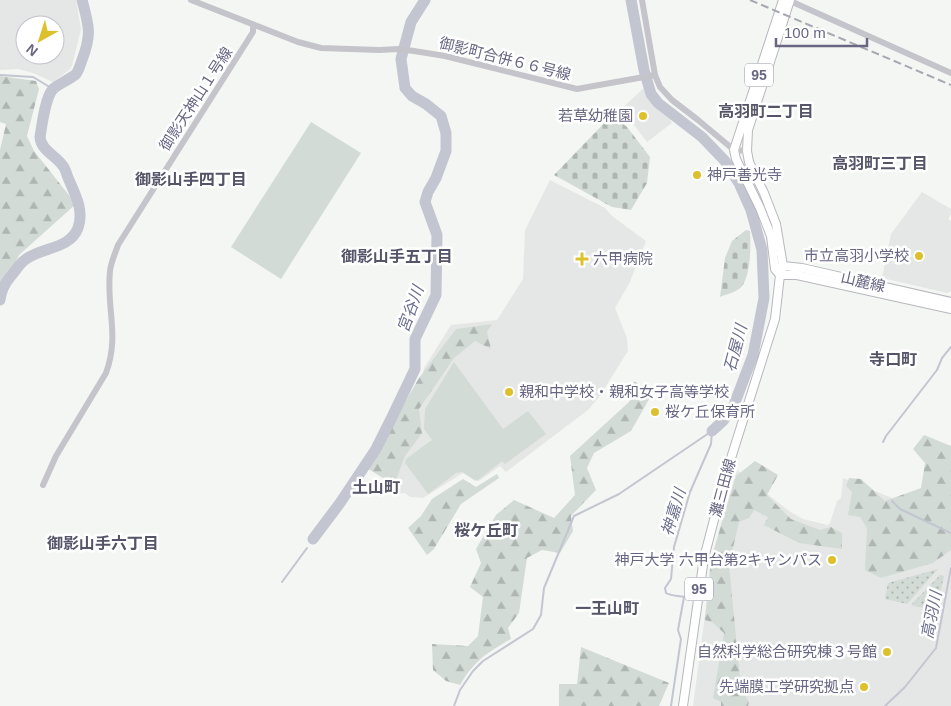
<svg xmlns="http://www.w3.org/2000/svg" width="951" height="706" font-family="Arial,'Noto Sans JP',sans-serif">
  <defs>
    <pattern id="grass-dots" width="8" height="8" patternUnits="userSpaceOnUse" patternTransform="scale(1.25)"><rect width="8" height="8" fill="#d2dbd5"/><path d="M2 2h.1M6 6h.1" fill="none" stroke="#aeb5b2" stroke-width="1.8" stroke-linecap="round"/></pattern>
    <pattern id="forest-firs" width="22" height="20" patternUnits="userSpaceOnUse" patternTransform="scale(1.25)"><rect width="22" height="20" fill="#d2dbd5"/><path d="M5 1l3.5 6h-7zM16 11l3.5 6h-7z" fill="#aeb5b2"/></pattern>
    <pattern id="cemetery-stones" width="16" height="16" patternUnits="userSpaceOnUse" patternTransform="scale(1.25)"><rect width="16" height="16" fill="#d2dbd5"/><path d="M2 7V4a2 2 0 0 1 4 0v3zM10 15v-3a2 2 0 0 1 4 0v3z" fill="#aeb5b2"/></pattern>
  </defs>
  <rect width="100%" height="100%" fill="#f4f6f3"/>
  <g fill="#e5e7e6" fill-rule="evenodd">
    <path d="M 0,0 L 76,0 L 81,29 L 72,66 L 69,70 L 53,82 L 33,73 L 18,69 L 0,70 ZM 25,25 L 55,25 L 55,55 L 25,55 Z"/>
    <polygon points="645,87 650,98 666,113 672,123 647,142 628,117 623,120 618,112"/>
    <polygon points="550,180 605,208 612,216 646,241 630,282 615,308 627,338 628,351 599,397 588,410 506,472 500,466 479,481 475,481 463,473 423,498 410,497 405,493 391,494 386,493 395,486 384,477 420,387 424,368 451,325 497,320 523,279 525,230"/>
    <polygon points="922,192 951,209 951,214 948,219 951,221 951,291 947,293 882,278 891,234"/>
    <polygon points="737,470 789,511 803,519 828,525 830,523 837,501 841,498 843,478 951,522 951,706 693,706 708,591 719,530"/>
  </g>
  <g fill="url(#grass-dots)">
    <polygon points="938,569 907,604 885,599 888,583"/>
    <polygon points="940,575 944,576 938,603 929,603 928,607 924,608 911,605"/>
  </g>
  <g fill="url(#forest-firs)">
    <polygon points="0,76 36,81 39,89 27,136 34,151 76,204 19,255 0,298 0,150 6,124 0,122"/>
    <polygon points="492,324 487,332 491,349 475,341 454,358 419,409 422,433 405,456 394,485 367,468 419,378 456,329"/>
    <path d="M 634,381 L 652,394 L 631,431 L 594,453 L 587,468 L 596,490 L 571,516 L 573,531 L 560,553 L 542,550 L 527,558 L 519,613 L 508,628 L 511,639 C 488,652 474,661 460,685 L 446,681 L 433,670 L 432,644 L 468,646 L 478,636 L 483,597 L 470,587 L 481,563 L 476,549 L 496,515 L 514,500 L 554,518 L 575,495 L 570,456 L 629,402 Z"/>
    <polygon points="924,435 951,446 951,550 933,563 881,578 865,570 867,528 860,517 848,515 852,492 846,486 849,478 861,479 885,501 921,488 925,463 913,449"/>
    <polygon points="755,461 778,475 767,495 791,519 820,530 831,527 842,533 842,549 799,543 764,525 768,517 754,510 749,518 739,522 729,565 741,688 749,702 748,706 721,706 721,702 713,698 724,633 712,622 705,620 711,559 736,476"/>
    <polygon points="497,474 499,478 461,504 434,549 427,555 408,528 421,516 432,499 463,479 476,487"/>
    <polygon points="581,647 669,683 659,706 559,706 559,684 577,684"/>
  </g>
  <g fill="url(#cemetery-stones)">
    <polygon points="612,115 627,127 650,157 647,183 631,210 612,207 554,175"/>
    <path d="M 746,230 L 750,231 C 751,245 751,281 739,289 C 734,293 726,294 720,297 L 725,258 L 732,241 Z"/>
  </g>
  <g fill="#d2dbd5">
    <polygon points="311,122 361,153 281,279 231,247"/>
    <polygon points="454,362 503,429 528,411 546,434 505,464 502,461 478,480 475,480 462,472 456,473 428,494 405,463 406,459 432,440 424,429 425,409"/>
  </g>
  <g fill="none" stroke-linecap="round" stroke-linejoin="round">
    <g stroke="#c3c5d0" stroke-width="2">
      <polyline points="0,75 33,77 53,89"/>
      <polyline points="883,442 886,436 937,370 942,358 951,347"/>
      <polyline points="892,501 900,509 951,533"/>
      <polyline points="282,582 307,548"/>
      <polyline points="454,706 460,690 473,671 483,661 533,629 541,615 544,588 574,516 619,494 712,431"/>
      <path d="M 671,706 L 681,639 L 678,630 L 684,597 C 678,596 671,596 666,593 L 665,588 L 671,579 L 674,547 L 690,492 L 711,444 L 712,431"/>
      <polyline points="885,706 905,687 936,648 951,568"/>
    </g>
    <g stroke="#c3c5d0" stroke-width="11">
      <polyline points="631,0 644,70 651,94 658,103 702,137 725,161 739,183 751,210 762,250 764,298 753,355 734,405 723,421 712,431"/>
      <path d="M 0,300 C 1,291 5,283 11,276 C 16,270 20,263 26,259 C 43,247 70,249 78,228 C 84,211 76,196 69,180 C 67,176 66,170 63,166 C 56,155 41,151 40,137 C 42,125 45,98 53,89 C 60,83 69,80 76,74 C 79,70 80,65 82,60 C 92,34 89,26 82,0"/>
      <polyline points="313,539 340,503 376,449 392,417 415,369 415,339 436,295 437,235 425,202 428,192 436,178 446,151 446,133 441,116 426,104 412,96 405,88 401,59 411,22 425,0"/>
    </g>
    <defs>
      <g id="major">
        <polyline points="780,267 783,266 802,268 951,302"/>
        <polyline points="780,275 775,269 771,236 760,208 736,159 734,150 783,0"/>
        <polyline points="780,275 797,275 951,309"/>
        <polyline points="683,706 704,558 726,474 775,319 780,275 783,266 776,224 764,193 749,162 747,151 748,130 790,0"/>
      </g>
    </defs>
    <use href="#major" stroke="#b8b7be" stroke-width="10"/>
    <g stroke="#c5c4cb" stroke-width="6">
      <polyline points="191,0 298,42 321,48 379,50 399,49 414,51 445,56 577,89 655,75"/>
      <polyline points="642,0 655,75 660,87 672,100 698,120 734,150 747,151"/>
      <polyline points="788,0 951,73"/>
      <path d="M 43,485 L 56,456 L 106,373 C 120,335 106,308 110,271 C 111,262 115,254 118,245 L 253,32 L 253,25"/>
    </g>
    <use href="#major" stroke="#fff" stroke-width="8"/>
    <polyline stroke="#a7a7b1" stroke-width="2" stroke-dasharray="8 4" stroke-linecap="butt" points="750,0 951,85"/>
  </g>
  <g fill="#dcc12d" stroke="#fff" stroke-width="2">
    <circle cx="643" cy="116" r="5"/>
    <circle cx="697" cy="175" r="5"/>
    <circle cx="919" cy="256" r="5"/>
    <path d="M579.5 251.5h5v5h5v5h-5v5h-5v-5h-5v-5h5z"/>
    <circle cx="509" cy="392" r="5"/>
    <circle cx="655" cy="412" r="5"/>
    <circle cx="832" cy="560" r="5"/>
    <circle cx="887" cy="652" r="5"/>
    <circle cx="864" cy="687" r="5"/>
  </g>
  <g text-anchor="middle" stroke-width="5" stroke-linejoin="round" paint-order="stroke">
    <g fill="#fff" stroke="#9594a8" stroke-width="1">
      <rect x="745" y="63.5" width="28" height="23" rx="4"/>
      <rect x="685" y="577.5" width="28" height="23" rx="4"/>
    </g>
    <g font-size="14" font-weight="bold" fill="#686683">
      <text x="759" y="80">95</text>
      <text x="699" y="594">95</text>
    </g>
    <g font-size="15" fill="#686683" stroke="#fff">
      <text transform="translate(505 59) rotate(14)" y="5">御影町合併６６号線</text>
      <text transform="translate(196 99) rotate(-57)" y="5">御影天神山１号線</text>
      <text transform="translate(863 282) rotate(13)" y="5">山麓線</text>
      <text transform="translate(723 488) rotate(-75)" y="5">灘三田線</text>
    </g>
    <g font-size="15" fill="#686683" stroke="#fff" text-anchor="end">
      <text x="633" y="121">若草幼稚園</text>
      <text x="707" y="180" text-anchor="start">神戸善光寺</text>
      <text x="909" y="261">市立高羽小学校</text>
      <text x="593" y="264" text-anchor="start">六甲病院</text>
      <text x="519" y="397" text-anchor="start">親和中学校・親和女子高等学校</text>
      <text x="665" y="417" text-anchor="start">桜ケ丘保育所</text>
      <text x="822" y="565">神戸大学 六甲台第2キャンパス</text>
      <text x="877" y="657">自然科学総合研究棟３号館</text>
      <text x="854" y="692">先端膜工学研究拠点</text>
    </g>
    <g font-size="16" font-weight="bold" fill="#555468" stroke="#fff">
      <text x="766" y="117">高羽町二丁目</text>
      <text x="880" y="169">高羽町三丁目</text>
      <text x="191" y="185">御影山手四丁目</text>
      <text x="397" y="262">御影山手五丁目</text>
      <text x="893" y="365">寺口町</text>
      <text x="376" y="493">土山町</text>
      <text x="486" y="536">桜ケ丘町</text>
      <text x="103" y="549">御影山手六丁目</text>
      <text x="607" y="614">一王山町</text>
    </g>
    <g font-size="16" font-style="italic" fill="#6c708d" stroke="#fff">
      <text transform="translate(410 309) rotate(-70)" y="6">宮谷川</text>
      <text transform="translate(735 348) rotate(-75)" y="6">石屋川</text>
      <text transform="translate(673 512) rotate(-73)" y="6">神嘉川</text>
      <text transform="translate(931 615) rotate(-79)" y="6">高羽川</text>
    </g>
  </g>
  <g transform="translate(40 40) rotate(219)"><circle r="24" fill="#ffffff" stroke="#c3c2cd"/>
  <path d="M0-4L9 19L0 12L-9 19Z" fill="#dcc12d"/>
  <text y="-8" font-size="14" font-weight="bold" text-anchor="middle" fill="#686683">N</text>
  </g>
  <path d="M776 38v8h91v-8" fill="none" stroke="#686683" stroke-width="2.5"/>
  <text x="784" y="38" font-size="15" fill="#686683" stroke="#ffffff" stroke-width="4" paint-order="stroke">100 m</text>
</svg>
